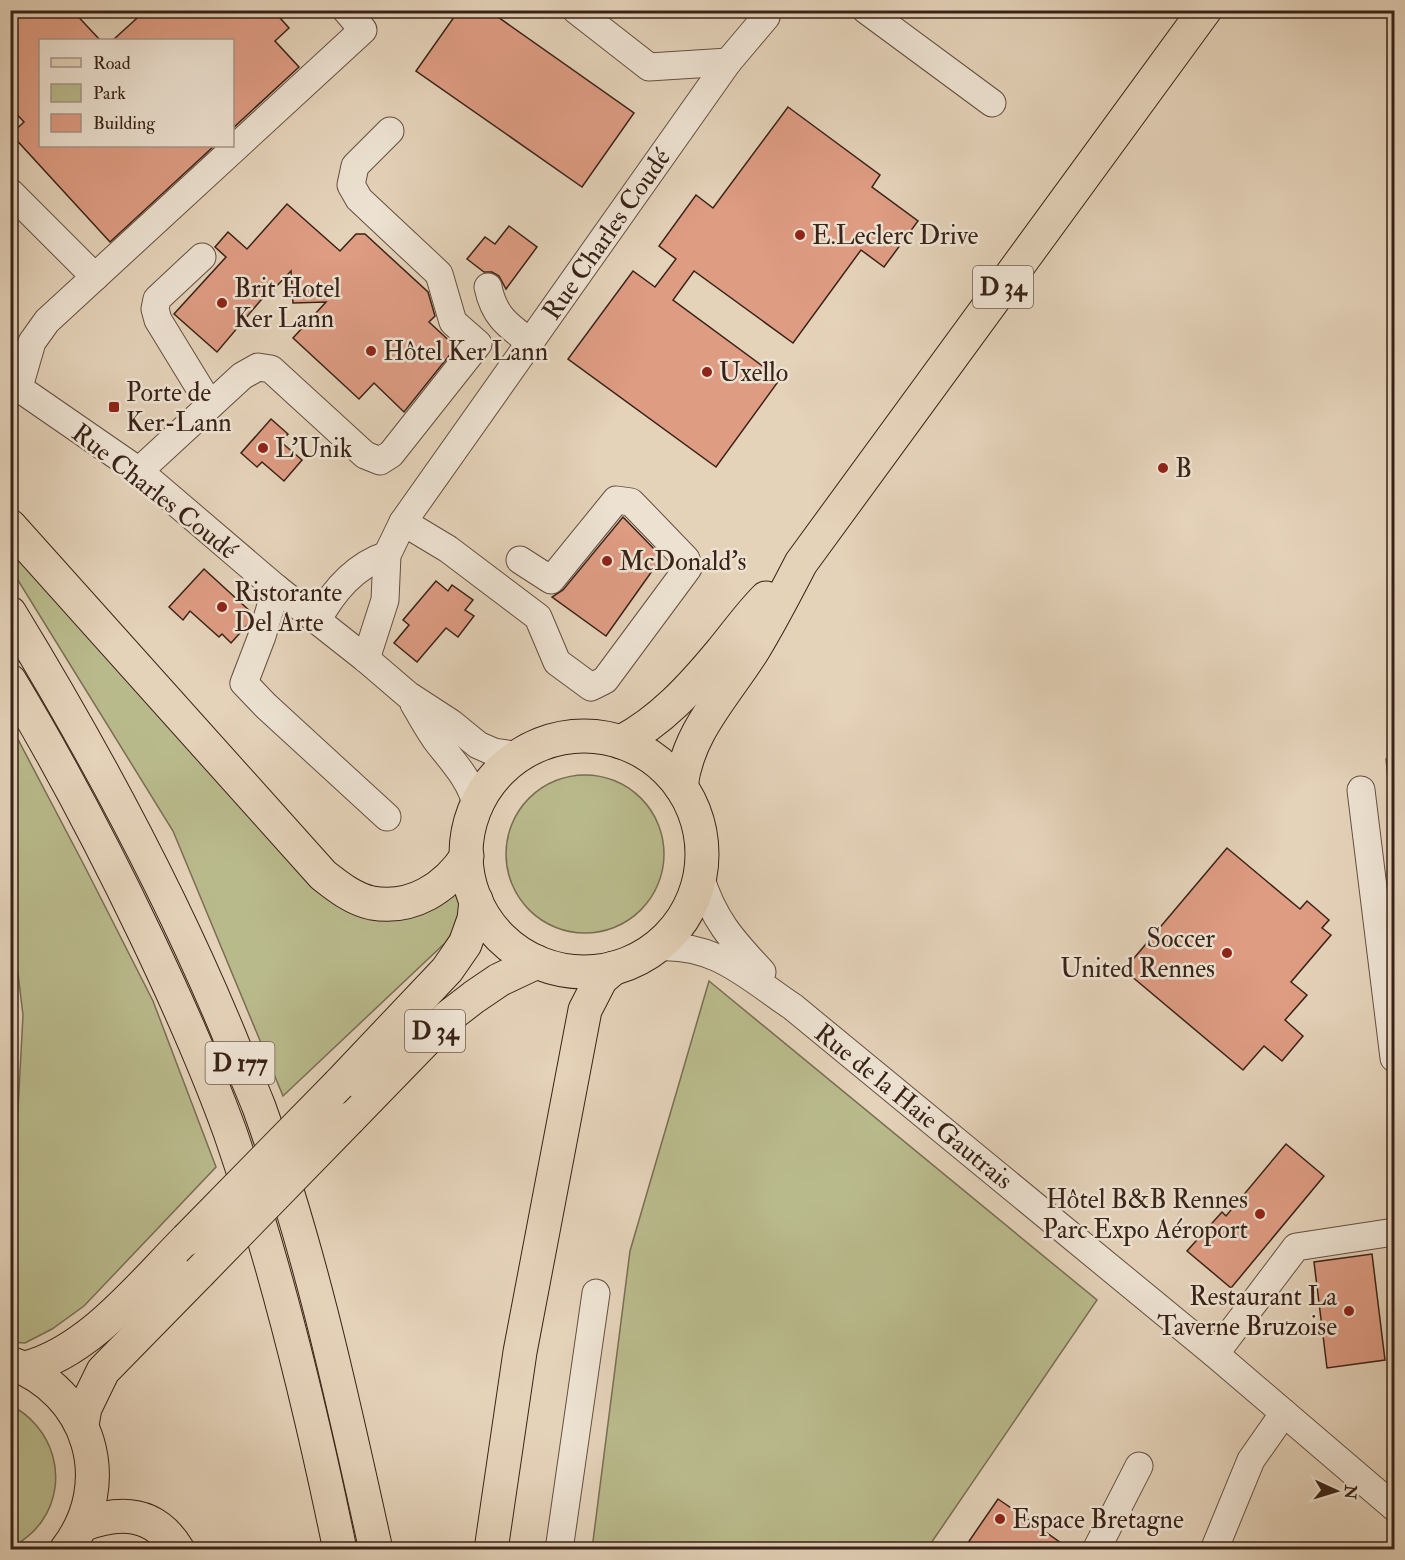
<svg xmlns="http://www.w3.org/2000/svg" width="1405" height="1560" font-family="'IM FELL Double Pica',serif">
  <rect width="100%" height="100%" fill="#e4d2b9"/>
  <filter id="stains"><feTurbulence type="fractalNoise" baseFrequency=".00333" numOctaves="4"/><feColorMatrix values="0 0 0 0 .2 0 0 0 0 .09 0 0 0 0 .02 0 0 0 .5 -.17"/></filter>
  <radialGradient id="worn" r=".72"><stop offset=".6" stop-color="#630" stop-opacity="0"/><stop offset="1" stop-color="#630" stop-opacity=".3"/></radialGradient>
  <g fill="#b9ba8c" stroke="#796e52" stroke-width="1.5">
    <path d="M 10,533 L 333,900 L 463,884 C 466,907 459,924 445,943 L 283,1096 L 173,831 L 11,569 Z"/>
    <polygon points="11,726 85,867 153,1001 216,1167 84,1306 52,1329 25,1343 10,1342 11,1242 23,1015 10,908"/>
    <polygon points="1394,757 1394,841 1386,759"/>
    <circle cx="585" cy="854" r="79"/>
    <polygon points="709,981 1097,1300 927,1549 592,1549 630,1251"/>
    <path d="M 10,1405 C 53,1426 70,1480 42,1521 C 34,1533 23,1541 11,1548 Z"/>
  </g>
  <g fill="#de9c83" stroke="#392217" stroke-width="1.5">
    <polygon points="10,10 72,10 100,40 40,40 40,146 214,146 110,242 11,134 24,122 10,107"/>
    <polygon points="146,10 273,10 289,28 275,41 299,67 232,129 232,40 113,40"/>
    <polygon points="459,10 488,10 634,113 582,187 416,71"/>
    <polygon points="788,107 880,175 872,187 918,221 884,267 861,250 793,343 694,271 673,300 780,379 716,467 568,359 633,271 655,287 676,259 659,246 696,195 713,208"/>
    <polygon points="287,204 340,251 356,234 365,234 428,292 435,316 429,322 456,347 404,412 374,383 359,399 293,338 326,302 293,303 291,271 274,289 272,287 217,352 174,314 226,257 215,247 228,232 247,249"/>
    <polygon points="509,226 537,247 506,289 499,276 492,272 484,272 467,259 485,237 495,244"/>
    <polygon points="271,419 288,434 281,442 302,460 284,481 262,462 257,467 241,453"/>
    <polygon points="623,517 662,557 606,636 552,597 563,590"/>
    <polygon points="204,569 252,613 249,623 231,643 222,634 219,637 190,611 183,620 169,607"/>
    <polygon points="436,581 448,591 452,585 473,600 465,610 474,616 458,637 446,628 417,662 394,643 409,625 403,620"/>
    <polygon points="1227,848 1300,909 1307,901 1329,920 1322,928 1331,935 1291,982 1307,995 1285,1020 1303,1036 1282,1061 1264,1046 1243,1070 1124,970"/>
    <polygon points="1286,1144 1324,1176 1231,1288 1187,1251 1222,1212 1226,1216"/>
    <polygon points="1372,1254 1385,1360 1327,1368 1314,1262"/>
    <polygon points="998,1499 1020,1514 1071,1550 963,1550"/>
  </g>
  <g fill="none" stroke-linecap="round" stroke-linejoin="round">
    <defs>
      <g id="minor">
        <polyline points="576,10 649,67 728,62"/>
        <polyline points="866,10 992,103"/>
        <polyline points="10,192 95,277"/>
        <polyline points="202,257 157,299 155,309 158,320 210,405"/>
        <path d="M 488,287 C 494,316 507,325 530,342"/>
        <polyline points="10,382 139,471 276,588 366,659 408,695 451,723 478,745 494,752 520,756"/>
        <polyline points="19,387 32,342 47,321 363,30 346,10"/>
        <polyline points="139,471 242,376 258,367 271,369 365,455 380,461 391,454 478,344 453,322 439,274 359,199 351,185 355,166 390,131"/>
        <polyline points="403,522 448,549 538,617 557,662 591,687 605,680 688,568 686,559 631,502 616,500 551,580 520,560"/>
        <polyline points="276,588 262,636 244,683 266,706 387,817"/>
        <path d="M 317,621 C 333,591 354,566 387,555"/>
        <polyline points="366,659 385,600 387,555 403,522 728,62 766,17 757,10"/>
        <path d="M 414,704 C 422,717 429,731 439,744 C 455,764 471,781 477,807"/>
        <polyline points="1361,790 1394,1058"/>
        <path d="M 700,876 C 713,919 732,940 762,972"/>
        <path d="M 657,947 C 715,943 747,976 793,1007 L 1215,1354 L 1394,1507"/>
        <polyline points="1215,1354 1296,1247 1394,1232"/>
        <polyline points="559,1550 596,1293"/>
        <polyline points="1096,1550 1139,1466"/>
        <polyline points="1214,1550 1251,1460 1284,1413"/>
      </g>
      <g id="major">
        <circle cx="584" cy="854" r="118"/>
        <path d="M 621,742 C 661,721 692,687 721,652 C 736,634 749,615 766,598"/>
        <path d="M 681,787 C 687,732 726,694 754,649 C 771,621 786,592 801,563 L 1205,10"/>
        <polyline points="339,1084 447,970 465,944 474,919 476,900"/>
        <polyline points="349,1119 448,1017 474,997 499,980 537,962"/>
        <path d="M 10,1363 C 90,1391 118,1483 66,1550"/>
        <path d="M 25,1368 C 89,1352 142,1284 187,1239"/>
        <polyline points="82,1425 85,1408 103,1371 199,1273"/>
      </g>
      <g id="highway">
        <path d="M 10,526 L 323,875 C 337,886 353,899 372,903 C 412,910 446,888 467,856"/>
        <path d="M 10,613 C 93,749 169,889 230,1037 C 239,1060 250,1084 259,1107 C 311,1251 343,1401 376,1550"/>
        <path d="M 10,681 C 60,764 105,850 147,938 C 177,1001 206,1066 230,1132 C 277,1268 311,1409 340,1550"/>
        <path d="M 82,1525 C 121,1510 155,1512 178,1550"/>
        <polyline points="491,1550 520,1352 585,1010 601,979 614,968"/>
      </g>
    </defs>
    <use href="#minor" stroke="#644e40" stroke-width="29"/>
    <use href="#major" stroke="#392217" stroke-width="35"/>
    <use href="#highway" stroke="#392217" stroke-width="35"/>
    <use href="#minor" stroke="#ede2d2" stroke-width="27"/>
    <use href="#major" stroke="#e4d2b9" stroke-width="33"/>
    <use href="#highway" stroke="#e4d2b9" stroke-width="33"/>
    <defs>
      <g id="major-bridge">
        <polyline points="187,1239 339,1084"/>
        <polyline points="199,1273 349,1119"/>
      </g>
    </defs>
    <use href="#major-bridge" stroke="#392217" stroke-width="35" stroke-linecap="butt"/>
    <use href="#major-bridge" stroke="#e4d2b9" stroke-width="33"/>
  </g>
  <g fill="#8f2418" stroke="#ede2d2" stroke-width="2">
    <circle cx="800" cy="235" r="6"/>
    <circle cx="222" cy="303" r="6"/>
    <circle cx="371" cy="351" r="6"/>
    <circle cx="707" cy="372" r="6"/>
    <rect x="108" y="401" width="12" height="12" rx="3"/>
    <circle cx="263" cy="448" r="6"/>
    <circle cx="1163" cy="468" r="6"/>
    <circle cx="607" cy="561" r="6"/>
    <circle cx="222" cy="607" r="6"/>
    <circle cx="1227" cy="953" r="6"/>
    <circle cx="1260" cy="1214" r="6"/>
    <circle cx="1349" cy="1311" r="6"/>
    <circle cx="1000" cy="1519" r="6"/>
  </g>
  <g text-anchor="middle" stroke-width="5" stroke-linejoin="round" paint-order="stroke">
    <g fill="#ede2d2" stroke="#6f5c4f" stroke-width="1.5">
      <rect x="973" y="266" width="60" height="42" rx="4.5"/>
      <rect x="405" y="1010" width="60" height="42" rx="4.5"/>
      <rect x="205.5" y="1042" width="69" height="42" rx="4.5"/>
    </g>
    <g font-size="24" font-weight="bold" fill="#392217">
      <text x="1003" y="295">D 34</text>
      <text x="435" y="1039">D 34</text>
      <text x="240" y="1071">D 177</text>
    </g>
    <g font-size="26" fill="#392217" stroke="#ede2d2">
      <text transform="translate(606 234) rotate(-55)" y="9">Rue Charles Coudé</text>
      <text transform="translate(155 491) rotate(38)" y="9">Rue Charles Coudé</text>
      <text transform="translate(914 1106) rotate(39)" y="9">Rue de la Haie Gautrais</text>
    </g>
    <g font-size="26" fill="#392217" stroke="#ede2d2" text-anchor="start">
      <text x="812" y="244">E.Leclerc Drive</text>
      <text x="234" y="297">Brit Hotel<tspan x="234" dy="30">Ker Lann</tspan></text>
      <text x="383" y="360">Hôtel Ker Lann</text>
      <text x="719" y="381">Uxello</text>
      <text x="126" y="401">Porte de<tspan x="126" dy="30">Ker-Lann</tspan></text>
      <text x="275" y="457">L'Unik</text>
      <text x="1175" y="477">B</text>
      <text x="619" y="570">McDonald's</text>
      <text x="234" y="601">Ristorante<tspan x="234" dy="30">Del Arte</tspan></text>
      <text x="1215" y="947" text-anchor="end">Soccer<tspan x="1215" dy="30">United Rennes</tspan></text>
      <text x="1248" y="1208" text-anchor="end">Hôtel B&amp;B Rennes<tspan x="1248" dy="30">Parc Expo Aéroport</tspan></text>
      <text x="1337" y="1305" text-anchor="end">Restaurant La<tspan x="1337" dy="30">Taverne Bruzoise</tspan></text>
      <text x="1012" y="1528">Espace Bretagne</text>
    </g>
  </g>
  <rect width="1405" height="1560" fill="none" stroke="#e4d2b9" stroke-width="36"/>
  <rect x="12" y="12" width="1381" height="1536" fill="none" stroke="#392217" stroke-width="3"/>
  <rect x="18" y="18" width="1369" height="1524" fill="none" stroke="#392217" stroke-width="1.5"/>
  <rect x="39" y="39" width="195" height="108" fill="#ede2d2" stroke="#a59587" stroke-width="1.5"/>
  <rect x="51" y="58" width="30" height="9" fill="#e4d2b9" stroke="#a59587" stroke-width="1.5"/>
  <text x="93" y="69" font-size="18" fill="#392217">Road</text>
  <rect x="51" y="84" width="30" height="18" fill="#b9ba8c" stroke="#a59587" stroke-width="1.5"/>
  <text x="93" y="99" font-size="18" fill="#392217">Park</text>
  <rect x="51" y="114" width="30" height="18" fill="#de9c83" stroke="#a59587" stroke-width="1.5"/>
  <text x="93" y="129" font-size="18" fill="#392217">Building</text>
  <g transform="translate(1336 1491) rotate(94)" stroke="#ede2d2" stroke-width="4.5" paint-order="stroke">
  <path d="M0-4.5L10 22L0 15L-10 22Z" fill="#392217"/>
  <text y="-9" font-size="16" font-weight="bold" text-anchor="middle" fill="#392217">N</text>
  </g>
  <rect width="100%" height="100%" filter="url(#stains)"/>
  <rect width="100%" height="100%" fill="url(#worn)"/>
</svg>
